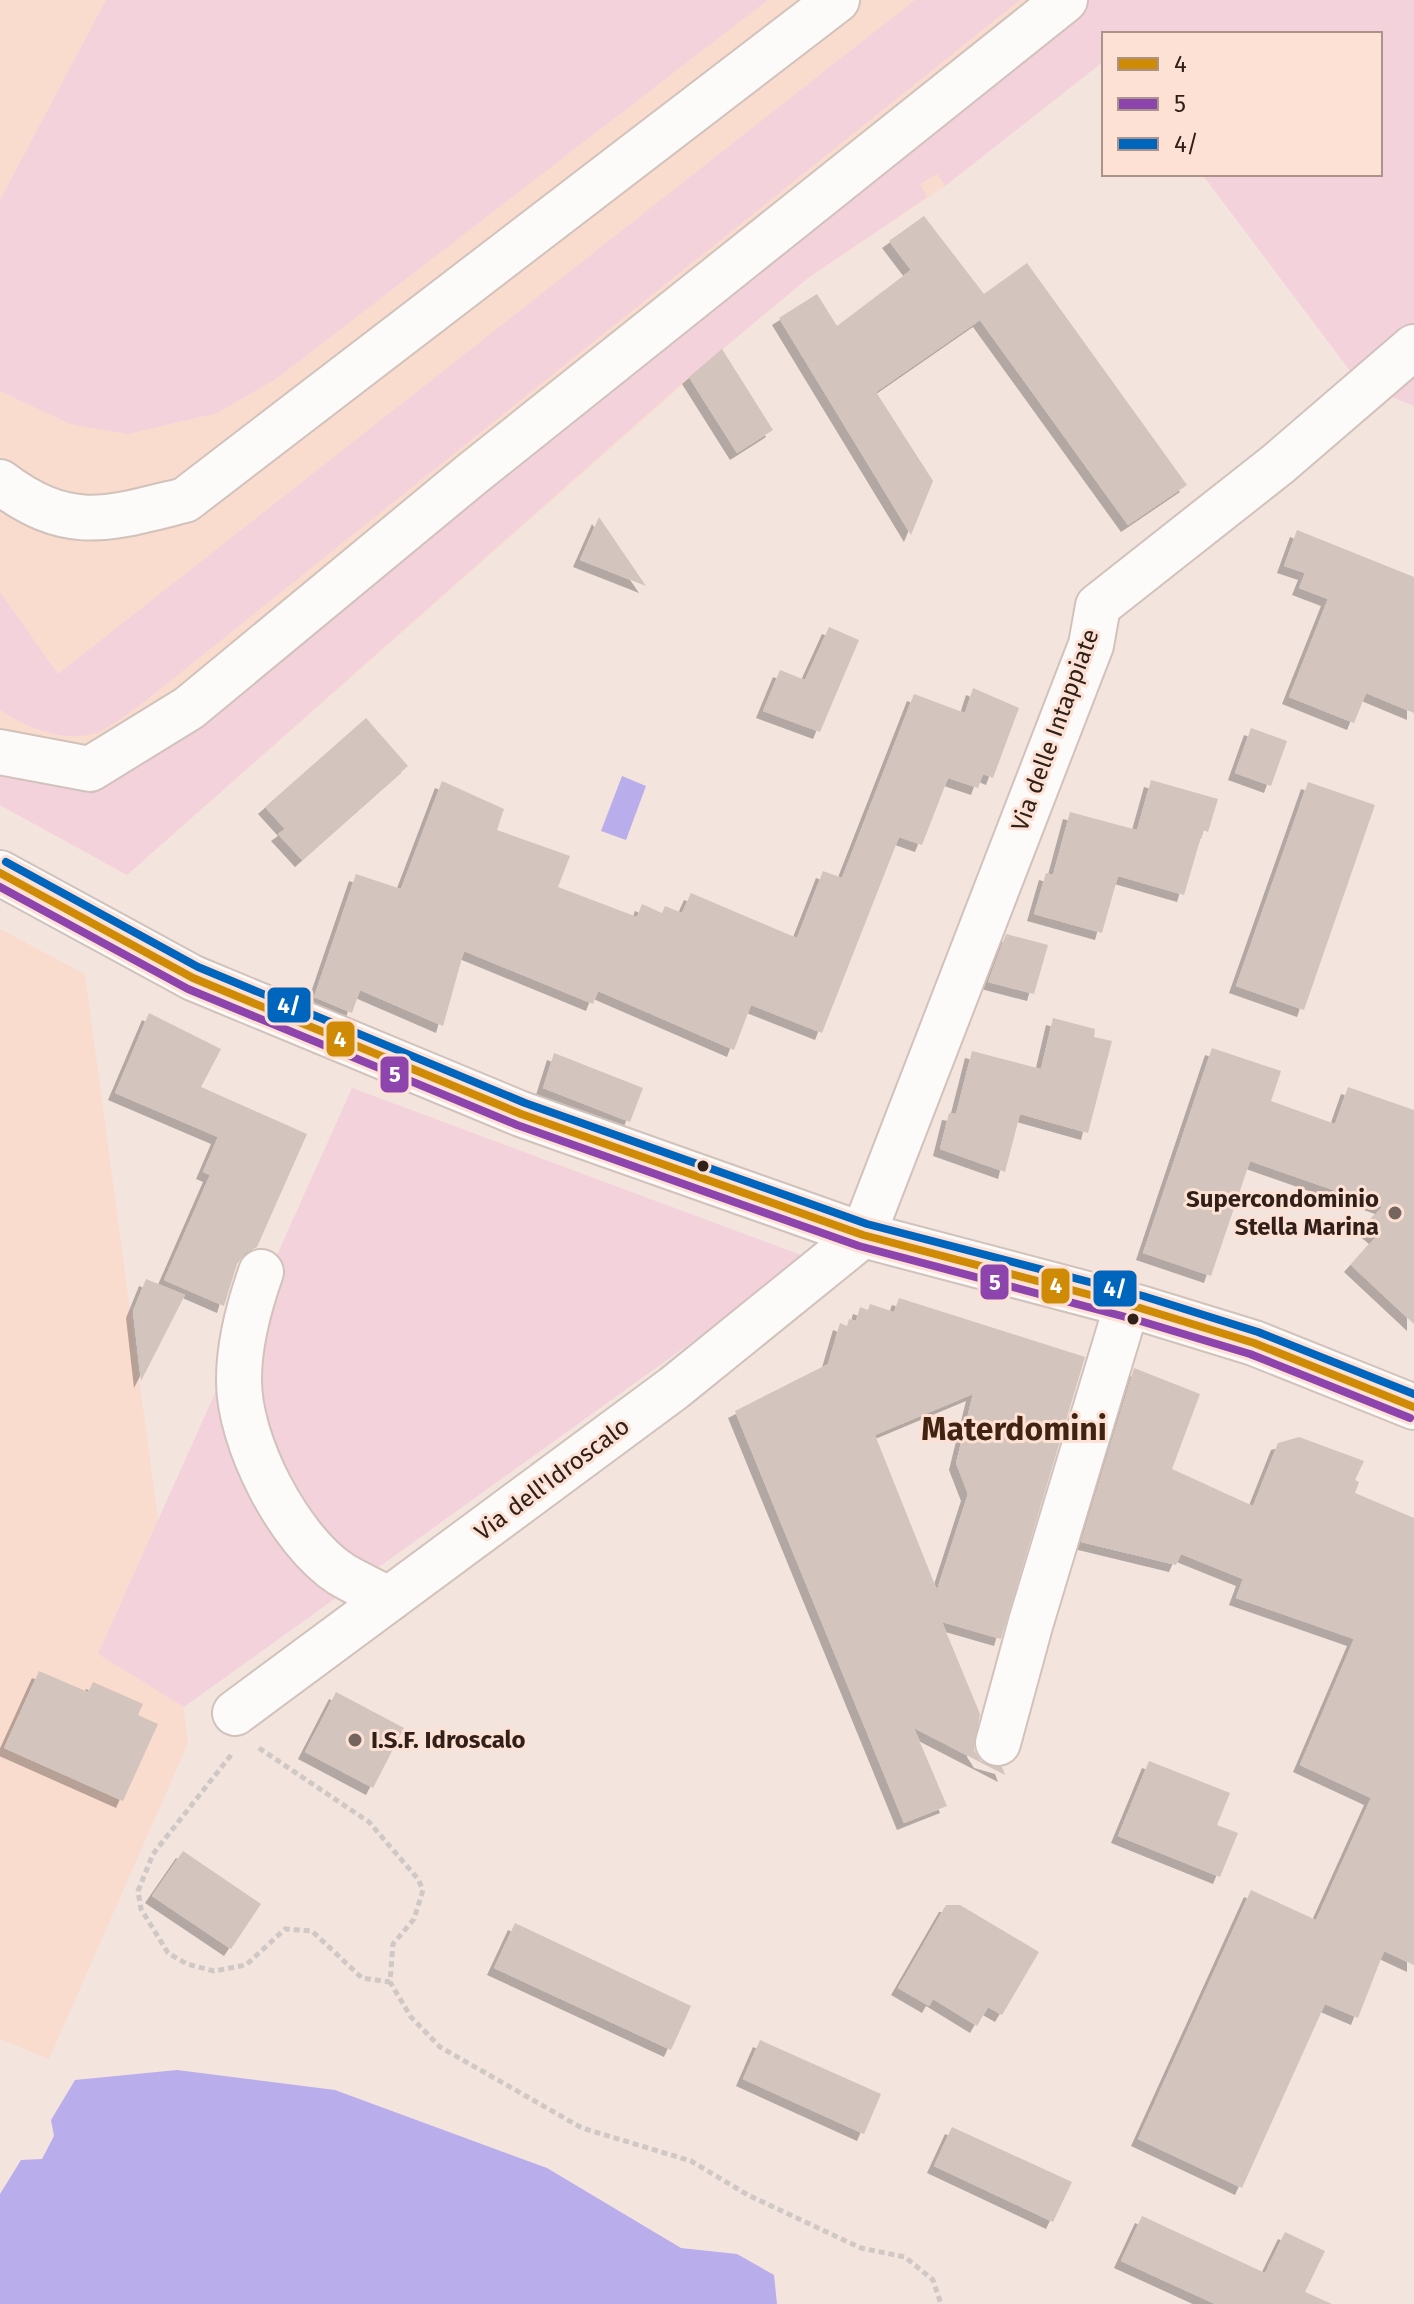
<svg xmlns="http://www.w3.org/2000/svg" width="1414" height="2304" font-family="'Fira Sans',sans-serif">
  <defs>
    <filter id="shadow"><feDropShadow dx="-7" dy="7" stdDeviation="0" flood-color="#0004"/></filter>
  </defs>
  <rect width="100%" height="100%" fill="#f3e4dd"/>
  <g fill="#f9dcce">
    <polygon points="0,0 1179,0 1104,34 1104,61 945,186 808,278 722,350 127,875 0,805"/>
    <polygon points="0,929 85,974 188,1743 49,2059 0,2039"/>
  </g>
  <g fill="#f4d2dc">
    <polygon points="106,0 768,0 276,379 217,413 128,434 70,424 0,391 0,200"/>
    <path d="M 915,0 L 1020,0 L 139,706 C 126,714 110,728 96,733 C 63,743 27,728 0,710 L 0,592 L 58,674 Z"/>
    <polygon points="1090,0 1414,0 1414,406 1360,384 1202,174 1380,174 1380,34 1104,34 1104,61 945,186 937,174 920,184 927,197 808,278 689,377 127,875 0,805 0,761 110,781 141,766"/>
    <polygon points="352,1088 809,1258 184,1707 98,1654"/>
  </g>
  <g fill="#b9aeeb">
    <polygon points="622,776 646,786 626,840 601,831"/>
    <polygon points="177,2070 335,2090 547,2168 681,2248 737,2254 774,2275 777,2304 0,2304 0,2194 21,2160 42,2159 54,2136 51,2120 75,2080"/>
  </g>
  <g fill="#d3c4bd" fill-rule="evenodd" filter="url(#shadow)">
    <polygon points="924,216 984,294 1027,263 1187,485 1128,525 980,320 876,392 933,481 911,535 779,318 817,294 837,326 911,270 889,241"/>
    <polygon points="722,349 773,430 737,453 689,377"/>
    <polygon points="599,517 646,586 580,560"/>
    <polygon points="1297,530 1414,577 1414,713 1366,693 1354,723 1289,697 1328,599 1299,588 1305,573 1284,566"/>
    <polygon points="829,627 859,640 820,732 763,711 780,670 805,680"/>
    <polygon points="973,688 1019,708 993,778 983,774 978,788 948,778 922,845 899,837 822,1033 751,1005 734,1050 598,991 593,1004 464,951 443,1026 360,990 352,1013 314,997 356,874 401,889 442,781 504,809 497,830 570,856 558,887 637,917 642,904 662,913 665,906 682,913 691,893 797,938 823,871 842,878 914,694 965,713"/>
    <polygon points="366,718 408,766 302,860 278,834 285,829 265,807"/>
    <polygon points="1251,728 1287,741 1271,786 1235,773"/>
    <polygon points="1151,780 1218,799 1208,832 1203,830 1184,895 1118,876 1102,933 1034,914 1046,873 1053,875 1070,812 1137,830"/>
    <polygon points="1308,782 1375,805 1304,1010 1236,986"/>
    <polygon points="1006,934 1048,945 1034,994 988,982"/>
    <polygon points="149,1013 221,1049 201,1087 307,1134 257,1247 245,1253 237,1264 224,1306 164,1280 210,1175 203,1172 218,1137 115,1093"/>
    <polygon points="1053,1018 1095,1029 1094,1037 1112,1041 1088,1133 1020,1114 1005,1172 940,1149 949,1113 956,1114 972,1051 1041,1069"/>
    <polygon points="1212,1048 1281,1071 1271,1101 1335,1124 1348,1087 1414,1110 1414,1324 1351,1265 1376,1237 1364,1227 1382,1207 1250,1161 1211,1276 1143,1253"/>
    <polygon points="554,1053 643,1088 630,1122 543,1088"/>
    <polygon points="146,1279 185,1295 141,1381 133,1311"/>
    <path d="M 899,1298 L 1085,1357 L 1001,1639 L 942,1622 L 980,1714 L 974,1750 L 981,1761 L 1002,1767 L 1005,1775 L 914,1728 L 947,1806 L 904,1823 L 735,1411 L 828,1364 L 840,1323 L 847,1326 L 849,1319 L 856,1321 L 860,1307 L 868,1310 L 870,1304 L 894,1312 ZM 973,1394 L 956,1463 L 968,1494 L 937,1590 L 875,1435 Z"/>
    <polygon points="1134,1368 1200,1394 1172,1469 1253,1506 1278,1443 1299,1437 1364,1461 1355,1480 1359,1482 1355,1493 1414,1518 1414,1965 1384,1951 1358,2018 1325,2004 1242,2188 1138,2139 1251,1890 1316,1920 1371,1798 1300,1765 1354,1639 1236,1598 1243,1579 1181,1554 1176,1565 1081,1542"/>
    <polygon points="39,1671 88,1692 93,1682 143,1704 138,1715 158,1724 123,1801 4,1748"/>
    <polygon points="336,1692 404,1728 373,1788 305,1752"/>
    <polygon points="1149,1761 1230,1793 1217,1825 1238,1833 1220,1877 1118,1836"/>
    <polygon points="183,1851 261,1904 231,1949 152,1896"/>
    <polygon points="946,1905 960,1905 1039,1952 1002,2015 988,2007 977,2026 933,1999 929,2006 898,1988"/>
    <polygon points="515,1923 691,2006 671,2050 494,1968"/>
    <polygon points="760,2040 881,2094 864,2134 743,2079"/>
    <polygon points="952,2127 1072,2182 1053,2222 934,2166"/>
    <polygon points="1142,2216 1265,2273 1285,2232 1325,2251 1305,2292 1332,2304 1215,2304 1121,2261"/>
  </g>
  <g fill="none" stroke-linecap="round" stroke-linejoin="round">
    <defs>
      <g id="minor">
        <path d="M 0,482 C 69,534 108,519 185,500 L 837,0"/>
        <polyline points="0,752 90,769 189,708 472,474 1065,0"/>
        <polyline points="0,873 193,978 521,1114 863,1235 1140,1308 1254,1343 1414,1407"/>
        <path d="M 261,1272 C 249,1306 239,1344 239,1379 C 238,1441 289,1540 341,1574 C 356,1583 373,1591 389,1599"/>
        <polyline points="235,1713 674,1388 863,1235 1091,645 1098,606 1278,464 1414,347"/>
        <polyline points="998,1743 1031,1622 1127,1305"/>
      </g>
    </defs>
    <use href="#minor" stroke="#d1c2bb" stroke-width="48"/>
    <g stroke="#cfc8c5" stroke-width="5" stroke-dasharray="6 4" stroke-linecap="butt">
      <polyline points="259,1748 369,1822 418,1879 423,1890 414,1919 393,1944 390,1982 411,2017 440,2047 582,2128 691,2161 748,2195 861,2248 905,2257 933,2280 941,2304"/>
      <polyline points="231,1755 153,1854 138,1891 141,1909 168,1953 187,1964 214,1971 246,1965 285,1929 312,1931 362,1978 390,1982"/>
    </g>
    <use href="#minor" stroke="#fdfbfa" stroke-width="44"/>
    <defs>
      <polyline id="bus-1" points="0,873 193,978 521,1114 863,1235 1140,1308 1254,1343 1414,1407"/>
      <polyline id="bus-2" points="0,887 188,989 517,1125 859,1246 1137,1320 1250,1354 1410,1418"/>
      <polyline id="bus-3" points="6,862 198,967 525,1103 867,1224 1143,1296 1258,1332 1414,1394"/>
    </defs>
    <use href="#bus-1" stroke="#fce1d4" stroke-width="14"/>
    <use href="#bus-2" stroke="#fce1d4" stroke-width="14"/>
    <use href="#bus-3" stroke="#fce1d4" stroke-width="14"/>
    <use href="#bus-1" stroke="#cf8b05" stroke-width="8"/>
    <use href="#bus-2" stroke="#8e44ad" stroke-width="8"/>
    <use href="#bus-3" stroke="#0065bd" stroke-width="8"/>
  </g>
  <g fill="#302019" stroke="#fce1d4" stroke-width="3">
    <circle cx="703" cy="1166" r="7"/>
    <circle cx="1133" cy="1319" r="7"/>
  </g>
  <g fill="#74655e" stroke="#fce1d4" stroke-width="3">
    <circle cx="1395" cy="1213" r="8"/>
    <circle cx="355" cy="1740" r="8"/>
  </g>
  <g text-anchor="middle" stroke-width="6" stroke-linejoin="round" paint-order="stroke">
    <g font-size="24" fill="#302019" stroke="#fce1d4">
      <text transform="translate(1055 730) rotate(-70)" y="8">Via delle Intappiate</text>
      <text transform="translate(552 1479) rotate(-37)" y="8">Via dell'Idroscalo</text>
    </g>
    <g font-size="24" font-weight="bold" fill="#302019" stroke="#fce1d4" text-anchor="end">
      <text x="1379" y="1207">Supercondominio<tspan x="1379" dy="28">Stella Marina</tspan></text>
      <text x="371" y="1748" text-anchor="start">I.S.F. Idroscalo</text>
    </g>
    <g font-size="32" font-weight="bold" fill="#422210" stroke="#fce1d4">
      <text x="1014" y="1440">Materdomini</text>
    </g>
  </g>
  <g stroke="#fce1d4" stroke-width="3">
    <rect x="266" y="986" width="46" height="38" rx="8" fill="#0065bd"/>
    <rect x="325" y="1020" width="31" height="38" rx="8" fill="#cf8b05"/>
    <rect x="379" y="1055" width="31" height="39" rx="8" fill="#8e44ad"/>
    <rect x="979" y="1263" width="31" height="38" rx="8" fill="#8e44ad"/>
    <rect x="1040" y="1267" width="31" height="38" rx="8" fill="#cf8b05"/>
    <rect x="1092" y="1269" width="46" height="39" rx="8" fill="#0065bd"/>
  </g>
  <g font-size="22" text-anchor="middle" font-weight="bold" fill="#fff">
    <text x="289" y="1013">4/</text>
    <text x="340" y="1047">4</text>
    <text x="395" y="1082">5</text>
    <text x="995" y="1290">5</text>
    <text x="1056" y="1293">4</text>
    <text x="1115" y="1296">4/</text>
  </g>
  <rect x="1102" y="32" width="280" height="144" fill="#fce1d4" stroke="#aa9489" stroke-width="2"/>
  <rect x="1118" y="58" width="40" height="12" fill="#cf8b05" stroke="#aa9489" stroke-width="2"/>
  <text x="1174" y="72" font-size="24" fill="#302019">4</text>
  <rect x="1118" y="98" width="40" height="12" fill="#8e44ad" stroke="#aa9489" stroke-width="2"/>
  <text x="1174" y="112" font-size="24" fill="#302019">5</text>
  <rect x="1118" y="138" width="40" height="12" fill="#0065bd" stroke="#aa9489" stroke-width="2"/>
  <text x="1174" y="152" font-size="24" fill="#302019">4/</text>
</svg>
